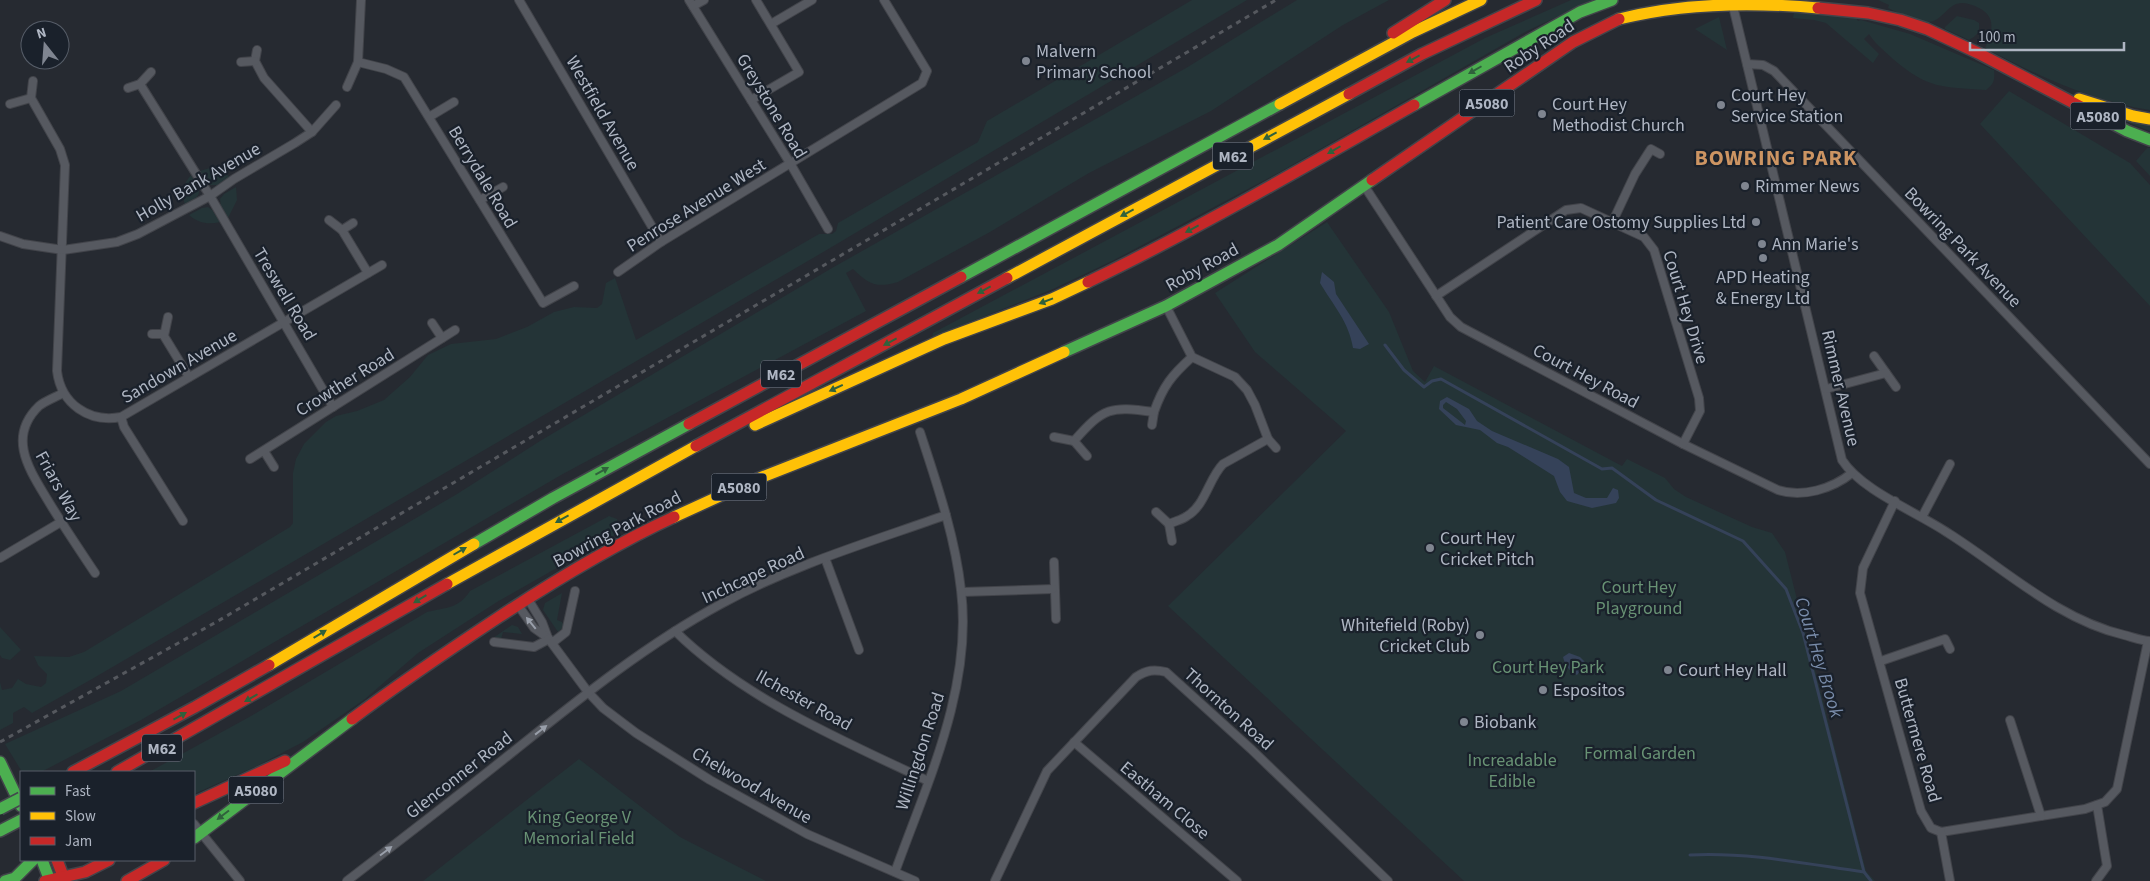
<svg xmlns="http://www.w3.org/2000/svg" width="2150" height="881" font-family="'Source Sans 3',sans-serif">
  <rect width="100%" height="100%" fill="#262a31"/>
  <g fill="#243437">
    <polygon points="1192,0 1247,0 825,251 92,679 32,713 24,707 13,713 13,723 0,730 0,682 2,690 12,688 18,679 26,684 41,687 46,683 47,674 38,665 34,656 69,657 84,652 290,527 293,523 293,473 296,459 304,444 326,422 336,416 357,411 384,400 410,377 428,355 451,344 496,339 527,327 554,312 574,307 597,308 602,304 606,283 615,278 636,340 819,234 832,234 836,231 838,223 978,142 987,121"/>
    <path d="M 1297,0 L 1389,0 L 1343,25 L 1211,111 L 1089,173 L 990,232 L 898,282 C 877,288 869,285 853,269 L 846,273 L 866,311 L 561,475 L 141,720 L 41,772 L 22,772 L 5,744 L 121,691 L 457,494 L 540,441 L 832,268 L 1186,68 Z"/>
    <polygon points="1571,0 1593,0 1527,31 1280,172 1114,260 1053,289 932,337 933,333 1485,38"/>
    <path d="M 1878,0 L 2150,0 L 2150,110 C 2094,102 2034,74 1985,48 C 1992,32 1997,17 1979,8 C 1974,5 1967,3 1961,3 C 1947,4 1942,22 1928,22 C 1916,23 1899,13 1888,8 L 1889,5 Z"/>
    <path d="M 1794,12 L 1839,15 L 1856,18 L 1858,21 L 1861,20 L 1910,34 L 1994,70 C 1995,80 1994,84 1986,90 C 1942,87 1928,89 1893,59 C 1885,51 1875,44 1869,34 L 1864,39 L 1879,54 L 1873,63 L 1826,23 L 1814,20 L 1793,18 Z"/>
    <path d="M 1957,16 L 1974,20 L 1979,23 C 1980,33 1977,35 1969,40 L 1945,29 L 1945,27 Z"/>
    <polygon points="1719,17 1727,50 1695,29"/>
    <polygon points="2009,91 2130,163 2150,185 2150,306 1980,124"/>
    <polygon points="2116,116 2150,122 2150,131 2114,117"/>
    <polygon points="2147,148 2150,148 2150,176 2136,161"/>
    <polygon points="210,168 220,170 230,177 218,185 209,185 200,171"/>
    <path d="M 191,175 C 202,192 203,195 185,205 C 181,193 183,184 191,175 Z"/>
    <polygon points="236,187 237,200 228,218 221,206 220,199 224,194"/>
    <path d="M 208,207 L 212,210 L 220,222 C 208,225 198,223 189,215 L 202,208 Z"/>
    <polygon points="1327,222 1389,312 1413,371 1425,382 1434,366 1622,466 1627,459 1665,478 1674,489 1686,497 1752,527 1772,533 1785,552 1866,871 1875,881 1464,881 1168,606 1346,431 1255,352 1215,293"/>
    <path d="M 609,516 L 617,519 L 620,532 L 497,602 L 418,653 L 365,699 L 303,742 L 257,766 L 194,794 L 194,772 L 149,772 L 251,716 L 427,612 C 447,607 458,609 470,591 Z"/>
    <polygon points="562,593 557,620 562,622 564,626 558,632 543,610 545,603"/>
    <polygon points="512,625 518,627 522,634 503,632 501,639 493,638"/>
    <polygon points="0,627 21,650 10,660 2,658 0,655"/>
    <polygon points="579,759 680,837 766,881 423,881"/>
  </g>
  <g fill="#354259" fill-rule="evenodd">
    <path d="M 1322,272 L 1334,282 L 1336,294 L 1369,344 L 1360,349 L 1353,348 C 1349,322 1333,305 1320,283 Z"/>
    <path d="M 1447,397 L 1469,409 L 1477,421 L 1492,431 L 1558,459 L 1569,467 L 1574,493 L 1586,498 L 1607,498 L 1613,488 L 1618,490 L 1619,498 L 1616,503 L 1592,508 L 1567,501 L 1560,492 L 1554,476 L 1508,447 L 1497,443 L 1480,430 L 1456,425 L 1439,409 L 1440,401 ZM 1446,402 L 1457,409 L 1466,421 L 1465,425 L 1443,408 L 1443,405 Z"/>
    <path d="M 1569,653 L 1580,657 L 1586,663 L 1577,675 C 1569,671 1565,665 1563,657 Z"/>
  </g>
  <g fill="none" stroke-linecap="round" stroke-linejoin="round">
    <g stroke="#354259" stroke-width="3">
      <polyline points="1385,345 1404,370 1424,387 1432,381 1441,379 1602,469 1612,468 1656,500 1743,541 1786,589 1803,633 1864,872 1871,881"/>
      <path d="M 1690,855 C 1749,852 1807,864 1864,872"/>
    </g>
    <defs>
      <g id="street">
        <polyline points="519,0 661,242"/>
        <polyline points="689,0 790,163 828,229"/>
        <path d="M 1732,2 L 1842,460 C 1862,491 1917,512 1948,533 C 2005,569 2057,619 2124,635 C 2132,637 2142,641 2150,641"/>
        <polyline points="693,6 704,0"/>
        <polyline points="771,24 812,0"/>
        <polyline points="257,50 255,61 264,78 312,132"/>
        <polyline points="241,62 255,61"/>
        <polyline points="358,62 386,69 404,77 543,303 574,286"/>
        <polyline points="1747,64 1763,65 1774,71 2150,464"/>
        <path d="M 33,81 L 31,98 L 60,149 L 65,165 L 57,371 C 61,404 89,423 121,417 L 382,265"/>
        <polyline points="140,84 210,196 333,407"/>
        <polyline points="347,87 358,62 361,0"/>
        <polyline points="128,88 140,84 151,72"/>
        <polyline points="751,100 799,72 756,0"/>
        <polyline points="10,104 31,98"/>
        <polyline points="429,117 454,102"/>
        <path d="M 1365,187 L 1450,317 L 1461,327 L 1683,444 L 1778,490 C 1802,498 1832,489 1852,473"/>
        <polyline points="480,200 503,187"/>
        <polyline points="329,220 342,230 368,273"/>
        <polyline points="1612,223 1635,174 1651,149 1660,154"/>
        <polyline points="342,230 353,223"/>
        <polyline points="0,236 23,244 63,250 117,242 138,234 210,196 234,179 295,143 312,132 336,105"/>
        <polyline points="618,272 661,242 922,83 927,71 884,0"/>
        <polyline points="1436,296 1566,210 1581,208 1644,237 1654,250 1699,398 1700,411 1683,444"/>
        <path d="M 1166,306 L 1192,357 L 1235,377 L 1247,390 L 1255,405 L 1268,439 L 1223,464 C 1209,478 1205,506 1187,516 C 1182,520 1175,521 1169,524"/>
        <polyline points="168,317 164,336 189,377"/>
        <polyline points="432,323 442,338"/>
        <polyline points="152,334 164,334"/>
        <polyline points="1874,356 1896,387"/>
        <polyline points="1826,389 1886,373"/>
        <path d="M 63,393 C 56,397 45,401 39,406 C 7,437 29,469 47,499 C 62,524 79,549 95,573"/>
        <polyline points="121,417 124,427 183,521"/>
        <polyline points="1152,425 1154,412"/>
        <polyline points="1054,437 1074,441"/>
        <polyline points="1268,439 1276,448"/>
        <path d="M 1074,441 C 1104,407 1110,406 1154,412 C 1163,386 1172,375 1192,357"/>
        <polyline points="1074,441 1087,456"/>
        <polyline points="264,451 274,467"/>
        <polyline points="250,459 455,330"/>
        <polyline points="1895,501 1863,568 1860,593 1921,811 1931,828 1941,832 2085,809 2105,802 2117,789 2148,641"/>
        <polyline points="1156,512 1169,524"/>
        <polyline points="1922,517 1950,464"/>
        <polyline points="1169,524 1172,541"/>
        <polyline points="0,558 61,522"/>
        <polyline points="825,558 859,650"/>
        <polyline points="1054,562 1056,619"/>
        <polyline points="962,592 1053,589"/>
        <polyline points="528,599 542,622 548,638 588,692 603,708 636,733 710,780 807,834 915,881"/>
        <polyline points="518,605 534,628 548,638"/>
        <path d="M 675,631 C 744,699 842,740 928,781"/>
        <polyline points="494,642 534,647 549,639"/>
        <polyline points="552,643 566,632 575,591"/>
        <polyline points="1881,661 1945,639 1950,649"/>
        <polyline points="2010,720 2041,816"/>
        <polyline points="1074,742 1237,881"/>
        <polyline points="194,824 240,881"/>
        <polyline points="1941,832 1950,881"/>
        <path d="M 895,872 C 927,783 973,687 961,590 C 955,536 937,484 920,432"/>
        <path d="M 347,881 C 403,838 459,795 514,751 C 580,698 647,644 721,604 C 792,565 870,542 946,515"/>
        <path d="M 995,881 L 1047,771 L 1136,677 C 1147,670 1154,669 1166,672 L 1251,749 L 1388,881"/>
        <polyline points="2096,881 2107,866 2097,805"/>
      </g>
      <g id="fast">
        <polyline points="1414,105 1580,12 1612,0"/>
        <polyline points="2087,110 2127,131 2150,140"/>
        <polyline points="961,277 1280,104"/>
        <polyline points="1064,352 1166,306 1278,245 1372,180"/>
        <polyline points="474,544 553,498 689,424"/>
        <polyline points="0,762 21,806"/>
        <polyline points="0,831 21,820"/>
        <polyline points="194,838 352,719"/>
        <polyline points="42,860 50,881"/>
        <polyline points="5,881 15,878 33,860"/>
      </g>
      <g id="slow">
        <path d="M 1619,19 C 1683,3 1752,2 1818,8"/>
        <polyline points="2079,99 2133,116 2150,119"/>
        <polyline points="1280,104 1413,32 1481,0"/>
        <polyline points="1007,278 1349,94"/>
        <polyline points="755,425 944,339 1052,299 1088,282"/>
        <polyline points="674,517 757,479 961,399 1064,352"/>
        <polyline points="447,584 696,446"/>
        <polyline points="269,665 474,544"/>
      </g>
      <g id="jam">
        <polyline points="1818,8 1868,13 1900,20 1927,29 1978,53 2087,110"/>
        <polyline points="1393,33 1445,0"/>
        <polyline points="1349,94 1422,54 1536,0"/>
        <polyline points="1372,180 1573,42 1619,19"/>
        <path d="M 1088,282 C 1200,228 1306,166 1414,105"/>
        <polyline points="689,424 961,277"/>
        <polyline points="696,446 1007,278"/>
        <path d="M 352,719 C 400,683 449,650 499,617 C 556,580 613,545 674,517"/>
        <polyline points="73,772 195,707 269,665"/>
        <polyline points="117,772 447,584"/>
        <polyline points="194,803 285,761"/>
        <polyline points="57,860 65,881"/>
        <polyline points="45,881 85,872 109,860"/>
        <polyline points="127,881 164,860"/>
      </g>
    </defs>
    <use href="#street" stroke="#42444a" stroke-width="10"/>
    <use href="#fast" stroke="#42444a" stroke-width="14"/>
    <use href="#slow" stroke="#42444a" stroke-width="14"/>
    <use href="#jam" stroke="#42444a" stroke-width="14"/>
    <use href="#street" stroke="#565960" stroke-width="8"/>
    <use href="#fast" stroke="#4caf50" stroke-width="11"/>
    <use href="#slow" stroke="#ffc107" stroke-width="11"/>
    <use href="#jam" stroke="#c62828" stroke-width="11"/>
    <polyline stroke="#55585e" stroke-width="3" stroke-dasharray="5 5" stroke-linecap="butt" points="0,742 218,621 1276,0"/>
    <defs>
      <polyline id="fast-bridge" points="0,809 21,798"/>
    </defs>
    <use href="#fast-bridge" stroke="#43464d" stroke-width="14" stroke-linecap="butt"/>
    <use href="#fast-bridge" stroke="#4caf50" stroke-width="11"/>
  </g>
  <defs><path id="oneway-solid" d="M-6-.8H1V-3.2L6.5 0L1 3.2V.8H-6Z" transform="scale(1.25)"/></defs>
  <g fill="#30613c">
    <use href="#oneway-solid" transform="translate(1413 59) rotate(152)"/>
    <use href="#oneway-solid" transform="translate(1475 70) rotate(150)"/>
    <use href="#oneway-solid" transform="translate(1270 136) rotate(152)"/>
    <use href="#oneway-solid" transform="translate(1334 150) rotate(150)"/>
    <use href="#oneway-solid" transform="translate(1127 213) rotate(152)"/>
    <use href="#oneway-solid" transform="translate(1192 229) rotate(152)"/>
    <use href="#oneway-solid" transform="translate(984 290) rotate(152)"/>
    <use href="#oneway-solid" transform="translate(1046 301) rotate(159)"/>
    <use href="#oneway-solid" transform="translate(890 342) rotate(152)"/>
    <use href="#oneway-solid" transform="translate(836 388) rotate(155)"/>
    <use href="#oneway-solid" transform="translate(602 471) rotate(-29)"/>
    <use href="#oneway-solid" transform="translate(562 519) rotate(151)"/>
    <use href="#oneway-solid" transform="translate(460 551) rotate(-30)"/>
    <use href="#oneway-solid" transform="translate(420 599) rotate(149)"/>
    <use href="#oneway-solid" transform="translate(320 634) rotate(-31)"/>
    <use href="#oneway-solid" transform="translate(251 698) rotate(150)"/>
    <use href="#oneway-solid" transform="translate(180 716) rotate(-29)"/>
    <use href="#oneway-solid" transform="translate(223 815) rotate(143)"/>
  </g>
  <g fill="#999faa">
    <use href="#oneway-solid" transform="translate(531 623) rotate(-129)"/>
    <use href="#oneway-solid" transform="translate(541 730) rotate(-38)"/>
    <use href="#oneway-solid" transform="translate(386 851) rotate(-37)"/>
  </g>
  <g fill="#7f8590" stroke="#1a212b" stroke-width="2">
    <circle cx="1026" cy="61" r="5"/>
    <circle cx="1721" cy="105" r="5"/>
    <circle cx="1542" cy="114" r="5"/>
    <circle cx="1745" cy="186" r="5"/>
    <circle cx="1756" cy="222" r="5"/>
    <circle cx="1762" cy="244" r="5"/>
    <circle cx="1763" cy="258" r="5"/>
    <circle cx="1430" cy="548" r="5"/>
    <circle cx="1480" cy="635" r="5"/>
    <circle cx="1668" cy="670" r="5"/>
    <circle cx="1543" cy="690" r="5"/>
    <circle cx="1464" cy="722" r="5"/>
  </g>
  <g text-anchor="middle" stroke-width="4.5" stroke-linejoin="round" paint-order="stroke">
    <g fill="#1a212b" stroke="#828995" stroke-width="1">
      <rect x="1459.5" y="89.5" width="55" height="27" rx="4"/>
      <rect x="2070.5" y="102.5" width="55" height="27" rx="4"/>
      <rect x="1213" y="142.5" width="40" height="27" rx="4"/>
      <rect x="761" y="360.5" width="40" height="27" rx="4"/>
      <rect x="711.5" y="473.5" width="55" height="27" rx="4"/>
      <rect x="142" y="734.5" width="40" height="27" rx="4"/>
      <rect x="228.5" y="776.5" width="55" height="27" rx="4"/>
    </g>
    <g font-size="16" font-weight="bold" fill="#afb6c3">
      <text x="1487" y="109">A5080</text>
      <text x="2098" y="122">A5080</text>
      <text x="1233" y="162">M62</text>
      <text x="781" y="380">M62</text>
      <text x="739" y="493">A5080</text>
      <text x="162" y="754">M62</text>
      <text x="256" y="796">A5080</text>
    </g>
    <g font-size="18" fill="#afb6c3" stroke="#1a212b">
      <text transform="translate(1539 46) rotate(-34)" y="6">Roby Road</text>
      <text transform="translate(772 106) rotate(59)" y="6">Greystone Road</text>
      <text transform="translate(603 113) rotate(60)" y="6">Westfield Avenue</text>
      <text transform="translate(483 177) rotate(59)" y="6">Berrydale Road</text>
      <text transform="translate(198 182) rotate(-30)" y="6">Holly Bank Avenue</text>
      <text transform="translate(696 205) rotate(-32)" y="6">Penrose Avenue West</text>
      <text transform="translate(1963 247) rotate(46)" y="6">Bowring Park Avenue</text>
      <text transform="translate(1202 267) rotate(-29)" y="6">Roby Road</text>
      <text transform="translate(285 294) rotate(59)" y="6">Treswell Road</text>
      <text transform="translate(1686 307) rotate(73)" y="6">Court Hey Drive</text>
      <text transform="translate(179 366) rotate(-30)" y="6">Sandown Avenue</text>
      <text transform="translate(1586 376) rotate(28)" y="6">Court Hey Road</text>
      <text transform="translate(345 382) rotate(-32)" y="6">Crowther Road</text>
      <text transform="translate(1841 388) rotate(77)" y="6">Rimmer Avenue</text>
      <text transform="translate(59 486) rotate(61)" y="6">Friars Way</text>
      <text transform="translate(617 529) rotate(-28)" y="6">Bowring Park Road</text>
      <text transform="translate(753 575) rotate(-25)" y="6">Inchcape Road</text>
      <text transform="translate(804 700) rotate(29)" y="6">Ilchester Road</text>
      <text transform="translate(1229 709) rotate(42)" y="6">Thornton Road</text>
      <text transform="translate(1918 740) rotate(74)" y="6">Buttermere Road</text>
      <text transform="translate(920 751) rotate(-72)" y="6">Willingdon Road</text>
      <text transform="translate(459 775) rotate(-38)" y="6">Glenconner Road</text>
      <text transform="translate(752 785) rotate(30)" y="6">Chelwood Avenue</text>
      <text transform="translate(1165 800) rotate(40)" y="6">Eastham Close</text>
    </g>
    <g font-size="18" fill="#afb6c3" stroke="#1a212b" text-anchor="start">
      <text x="1036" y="57">Malvern<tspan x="1036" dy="21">Primary School</tspan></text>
      <text x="1731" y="101">Court Hey<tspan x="1731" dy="21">Service Station</tspan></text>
      <text x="1552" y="110">Court Hey<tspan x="1552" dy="21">Methodist Church</tspan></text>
      <text x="1755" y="192">Rimmer News</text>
      <text x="1746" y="228" text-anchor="end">Patient Care Ostomy Supplies Ltd</text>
      <text x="1772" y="250">Ann Marie's</text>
      <text x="1763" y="283" text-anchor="middle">APD Heating<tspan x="1763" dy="21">&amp; Energy Ltd</tspan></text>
      <text x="1440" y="544">Court Hey<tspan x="1440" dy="21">Cricket Pitch</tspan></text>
      <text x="1470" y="631" text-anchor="end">Whitefield (Roby)<tspan x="1470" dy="21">Cricket Club</tspan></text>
      <text x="1678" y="676">Court Hey Hall</text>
      <text x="1553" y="696">Espositos</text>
      <text x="1474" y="728">Biobank</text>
    </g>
    <g font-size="18" fill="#689274" stroke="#1a212b">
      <text x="1639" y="593">Court Hey<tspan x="1639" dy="21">Playground</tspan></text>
      <text x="1548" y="673">Court Hey Park</text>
      <text x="1640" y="759">Formal Garden</text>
      <text x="1512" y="766">Increadable<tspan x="1512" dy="21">Edible</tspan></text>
      <text x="579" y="823">King George V<tspan x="579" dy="21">Memorial Field</tspan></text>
    </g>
    <g font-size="19" font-style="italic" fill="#798caa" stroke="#1a212b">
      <text transform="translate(1820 657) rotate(73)" y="7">Court Hey Brook</text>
    </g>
    <g font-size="22" font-weight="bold" letter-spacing="1" fill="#cc9462" stroke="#1a212b">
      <text x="1776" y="165">BOWRING PARK</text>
    </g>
  </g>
  <rect x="20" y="771" width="175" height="90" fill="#1a212b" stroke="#565d68"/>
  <rect x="30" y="787" width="25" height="8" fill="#4caf50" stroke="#565d68"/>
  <text x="65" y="796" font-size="15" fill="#afb6c3">Fast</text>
  <rect x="30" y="812" width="25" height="8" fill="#ffc107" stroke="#565d68"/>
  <text x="65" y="821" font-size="15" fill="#afb6c3">Slow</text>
  <rect x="30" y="837" width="25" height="8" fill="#c62828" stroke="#565d68"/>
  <text x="65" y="846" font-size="15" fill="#afb6c3">Jam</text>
  <g transform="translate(45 45) rotate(343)"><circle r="24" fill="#1a212b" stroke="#565d68"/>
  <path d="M0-4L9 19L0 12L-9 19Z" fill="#7f8590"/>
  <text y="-8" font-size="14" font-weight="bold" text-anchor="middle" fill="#afb6c3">N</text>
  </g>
  <path d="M1970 42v8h154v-8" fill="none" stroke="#afb6c3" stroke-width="2.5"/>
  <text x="1978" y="42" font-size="15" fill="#afb6c3" stroke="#1a212b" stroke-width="4" paint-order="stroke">100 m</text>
</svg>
